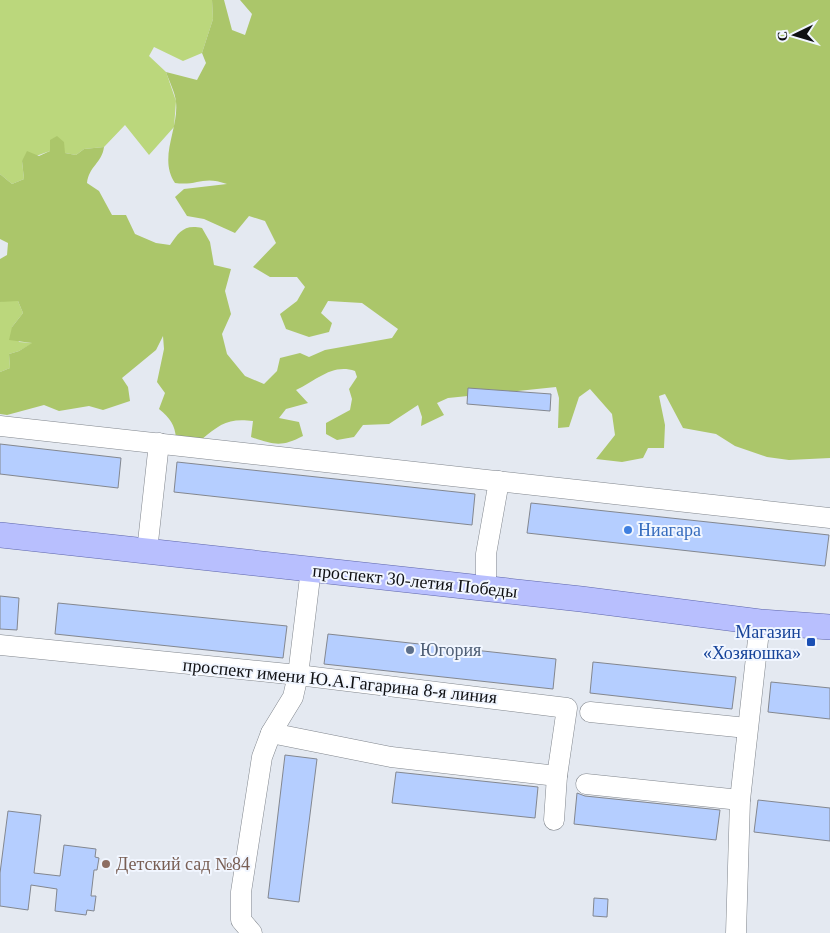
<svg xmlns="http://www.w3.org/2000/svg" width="830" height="933" font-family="'Times New Roman',serif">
  <rect width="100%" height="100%" fill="#e4e9f1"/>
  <g fill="#bbd77c">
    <polygon points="0,0 212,0 213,19 202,53 183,61 154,47 149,56 166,72 176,101 174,127 149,155 125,125 104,147 84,149 76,155 65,153 50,140 50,151 22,161 24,179 12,184 0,174"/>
    <polygon points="6,300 18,301 23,313 12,327 19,342 33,343 19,351 9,354 10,368 0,372 0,302"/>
  </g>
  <path fill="#abc66a" d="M 212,0 L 224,0 L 232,30 L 245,35 L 252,14 L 240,0 L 830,0 L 830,458 L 789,460 L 767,457 L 735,446 L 716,434 L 683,428 L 665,394 L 659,396 L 665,425 L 664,448 L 648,448 L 643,458 L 622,462 L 596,459 L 615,435 L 612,414 L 590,389 L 579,397 L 569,427 L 558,428 L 559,398 L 556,387 L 448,398 L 437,403 L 444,415 L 421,426 L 422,417 L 418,405 L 389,424 L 363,425 L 354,437 L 337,440 L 326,434 L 326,423 L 350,410 L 352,399 L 349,389 L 357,377 L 355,371 C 332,363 316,381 296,390 L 308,403 L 286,409 L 279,418 L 299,422 L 303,436 C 282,447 274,445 251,437 L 253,421 C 228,418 220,424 201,440 L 176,438 C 175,425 170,418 159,409 L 165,393 L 157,382 L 164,349 L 163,336 L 156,350 L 122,378 L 128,387 L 130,401 L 103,410 L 89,406 L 59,411 L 44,405 L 7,415 L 0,414 L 0,372 L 10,368 L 9,354 L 19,351 L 32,343 L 9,340 L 12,327 L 23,313 L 18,301 L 0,302 L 0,259 L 7,255 L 8,243 L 0,239 L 0,174 L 12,184 L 24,179 L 22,161 L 27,151 L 39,156 L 50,151 L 50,140 L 57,136 L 64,142 L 65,153 L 76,155 L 84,149 L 104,147 C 102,163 89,166 87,183 L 99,191 L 112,215 L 126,215 L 135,234 L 156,243 L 170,245 C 179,232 184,224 202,228 L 210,242 L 214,265 L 231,269 L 225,291 L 231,314 L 222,334 L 227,354 L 245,376 L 264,384 L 277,371 L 280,358 L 300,353 L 309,357 L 325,350 L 392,338 L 398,329 L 362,303 L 328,301 L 321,313 L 332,323 L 329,332 L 309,337 L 286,329 L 280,314 L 297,301 L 305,287 L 297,277 L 270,277 L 253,267 L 276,243 L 265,221 L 249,216 L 235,233 L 204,219 L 187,216 L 175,197 L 184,189 L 227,184 C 203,175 198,186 175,183 C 158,158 179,129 176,102 C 175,92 169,81 166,72 L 197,80 L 206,63 L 202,53 L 213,19 Z"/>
  <g fill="#b5ceff" stroke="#83878f">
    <polygon points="468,388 551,394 550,411 467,404"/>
    <polygon points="0,444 121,458 118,488 0,474"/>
    <polygon points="177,462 475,494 472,525 174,492"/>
    <polygon points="531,503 829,535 825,566 527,533"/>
    <polygon points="0,596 19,598 17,630 0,629"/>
    <polygon points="58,603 287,626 283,658 55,634"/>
    <polygon points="328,634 556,659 553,689 324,664"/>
    <polygon points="593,662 736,677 732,709 590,693"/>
    <polygon points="771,682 830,688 830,719 768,712"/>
    <polygon points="285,755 317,759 299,902 268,898"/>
    <polygon points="396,772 538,787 535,818 392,803"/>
    <polygon points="577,793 585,796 720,810 716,840 574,824"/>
    <polygon points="758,800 830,808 830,841 754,832"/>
    <polygon points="8,811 41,815 34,873 60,876 64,845 96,849 95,857 99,858 97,870 94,870 91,896 96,896 94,911 87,910 86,915 55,911 57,889 31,885 28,910 0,906 0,873"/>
    <polygon points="594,898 608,899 607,917 593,916"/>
  </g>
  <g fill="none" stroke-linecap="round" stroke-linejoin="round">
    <defs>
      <g id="minor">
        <polyline points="0,426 830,518"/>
        <polyline points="147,551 159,443"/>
        <polyline points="486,589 486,554 499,481"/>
        <polyline points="0,645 298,675 567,708 557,776 554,820"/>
        <polyline points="590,712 747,728"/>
        <polyline points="271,733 391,757 557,776"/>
        <polyline points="586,784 740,800"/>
        <polyline points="252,933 241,920 241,892 262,757 271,733 293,697 298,675 311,569"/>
        <polyline points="736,933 740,800 760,622"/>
      </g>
      <polyline id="major" points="0,535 581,599 760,622 830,627"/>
    </defs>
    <use href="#minor" stroke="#81868d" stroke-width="21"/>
    <use href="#major" stroke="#5e66ab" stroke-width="26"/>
    <use href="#minor" stroke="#fff" stroke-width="20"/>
    <use href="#major" stroke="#b8bffe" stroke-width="25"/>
  </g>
  <circle fill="#3f7fe0" stroke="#f1f6ff" stroke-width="2" cx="628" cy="530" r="5"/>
  <rect fill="#1a4fb4" stroke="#f1f6ff" stroke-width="2" x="806" y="637" width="10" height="10" rx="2.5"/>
  <circle fill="#5c6f8a" stroke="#f1f6ff" stroke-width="2" cx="410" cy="650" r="5"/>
  <circle fill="#8d6e63" stroke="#f1f6ff" stroke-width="2" cx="106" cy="864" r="5"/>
  <g text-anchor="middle" stroke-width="4" stroke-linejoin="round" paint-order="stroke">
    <g font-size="18" fill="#366cbe" stroke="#f1f6ff" text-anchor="start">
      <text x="638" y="536">Ниагара</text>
    </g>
    <g font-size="18" fill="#0f1013" stroke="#f1f6ff">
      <text transform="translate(415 581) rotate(6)" y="6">проспект 30-летия Победы</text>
      <text transform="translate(340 681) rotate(6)" y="6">проспект имени Ю.А.Гагарина 8-я линия</text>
    </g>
    <g font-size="18" fill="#164399" stroke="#f1f6ff" text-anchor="end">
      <text x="801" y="638">Магазин<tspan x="801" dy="21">«Хозяюшка»</tspan></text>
    </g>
    <g font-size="18" fill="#4e5e75" stroke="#f1f6ff" text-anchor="start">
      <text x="420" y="656">Югория</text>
    </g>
    <g font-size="18" fill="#785e54" stroke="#f1f6ff" text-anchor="start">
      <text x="116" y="870">Детский сад №84</text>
    </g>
  </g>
  <g transform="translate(795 35) rotate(265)" stroke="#f1f6ff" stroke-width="4" paint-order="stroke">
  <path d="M0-4L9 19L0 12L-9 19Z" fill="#0f1013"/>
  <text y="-8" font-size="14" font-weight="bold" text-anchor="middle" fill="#0f1013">С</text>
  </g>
</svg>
